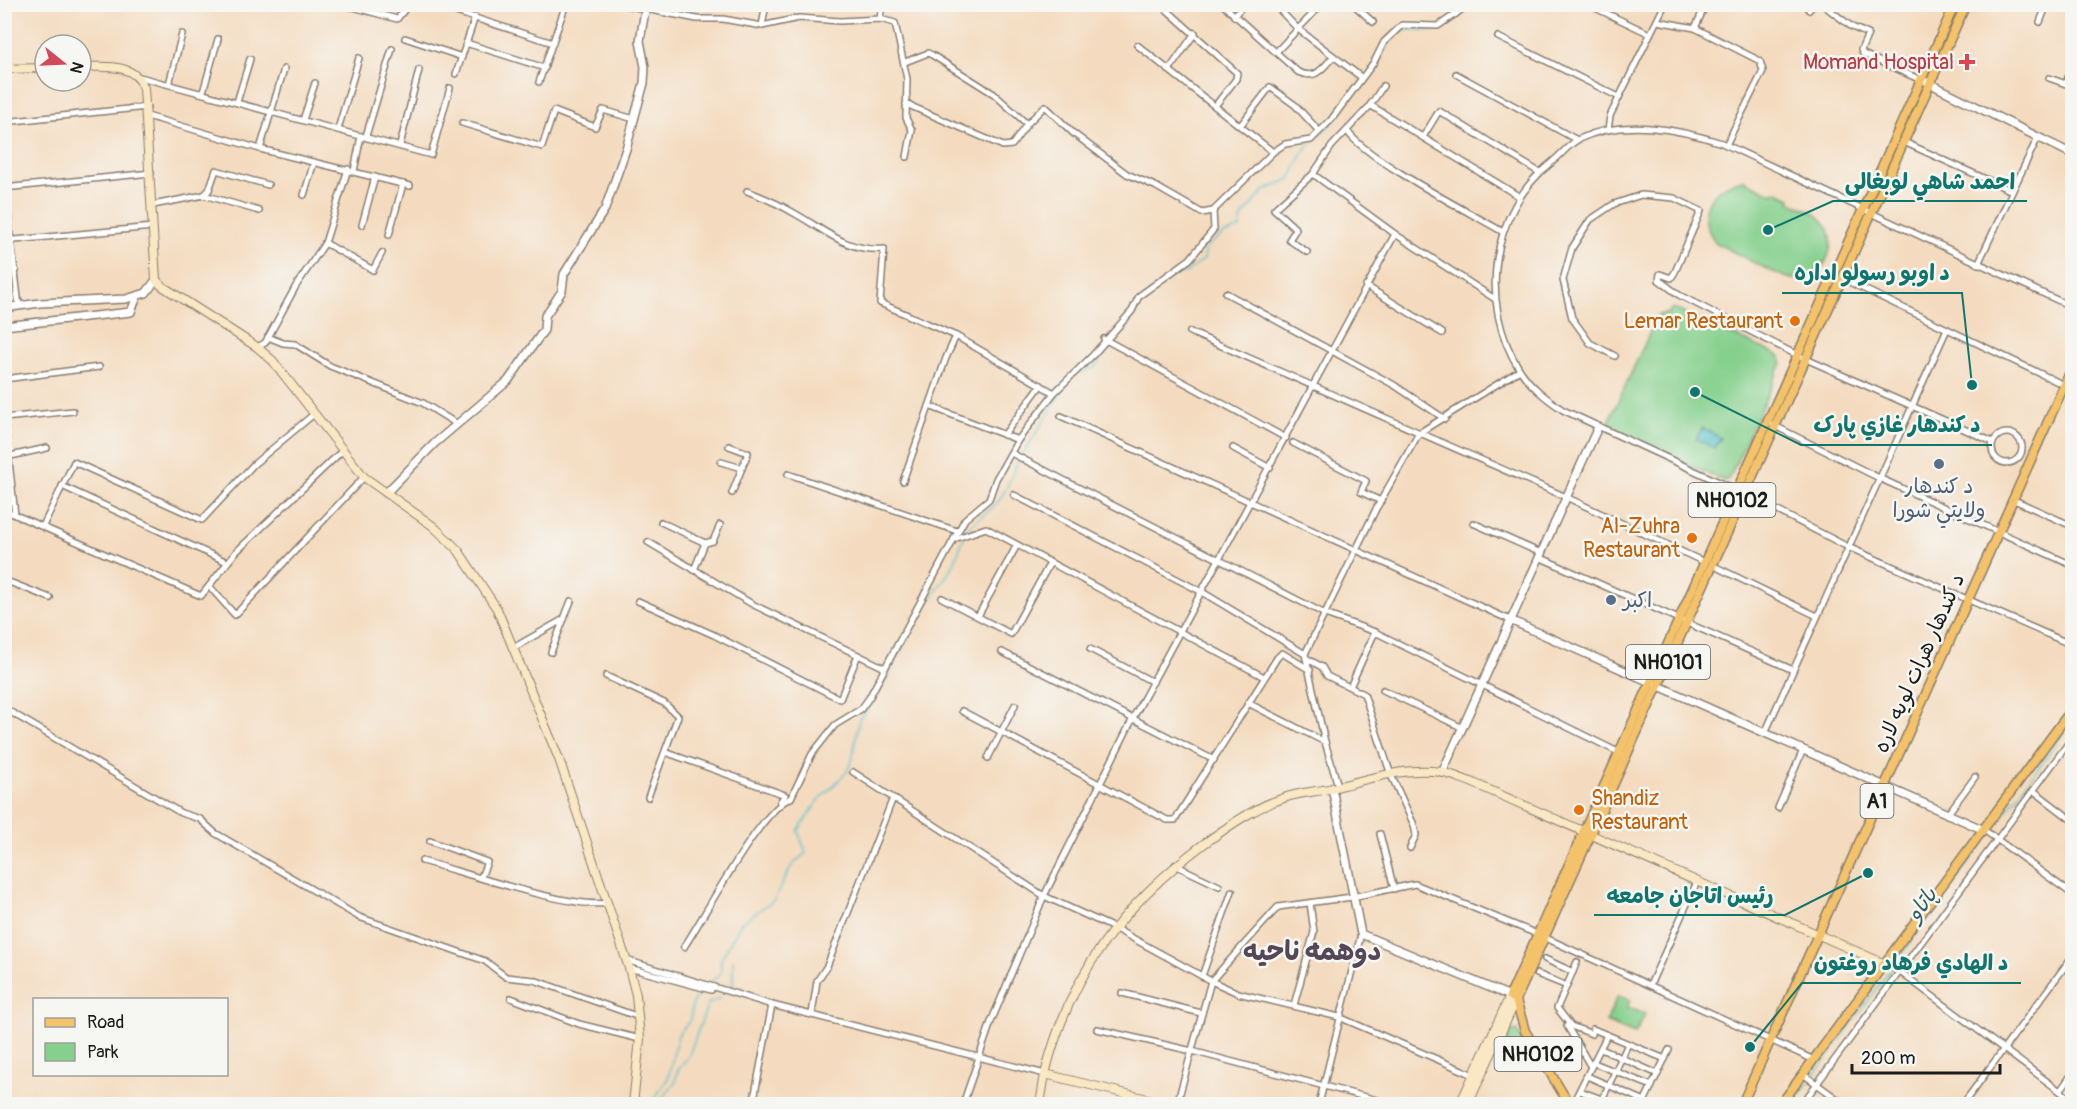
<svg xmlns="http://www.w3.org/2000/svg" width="2077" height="1109" font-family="Pangolin,'Playpen Sans Arabic',sans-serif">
  <rect width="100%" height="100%" fill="#f6f6f2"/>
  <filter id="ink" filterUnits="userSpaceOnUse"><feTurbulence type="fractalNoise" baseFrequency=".0167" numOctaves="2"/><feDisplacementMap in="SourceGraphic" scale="12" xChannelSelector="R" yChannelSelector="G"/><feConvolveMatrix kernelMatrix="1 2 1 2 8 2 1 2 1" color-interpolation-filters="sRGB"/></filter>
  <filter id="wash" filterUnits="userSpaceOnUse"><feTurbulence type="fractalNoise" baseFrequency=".008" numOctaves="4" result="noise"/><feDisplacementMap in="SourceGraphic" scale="24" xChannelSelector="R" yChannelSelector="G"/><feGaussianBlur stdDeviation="1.35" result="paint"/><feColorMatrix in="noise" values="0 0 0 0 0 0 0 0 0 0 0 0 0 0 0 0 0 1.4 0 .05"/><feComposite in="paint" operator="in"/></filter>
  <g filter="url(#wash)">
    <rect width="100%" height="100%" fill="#f4dbbf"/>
    <g fill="#86d08d" stroke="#517654" stroke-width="1.5">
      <path d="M 1744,180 L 1773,194 L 1775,191 L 1791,198 L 1790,202 C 1799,206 1812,210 1819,217 C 1845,238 1825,283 1792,279 C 1777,277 1732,250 1716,243 C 1693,212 1710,186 1744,180 Z"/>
      <polygon points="1672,308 1780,356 1782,363 1729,479 1724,481 1606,428 1658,315 1669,313"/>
      <polygon points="1618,996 1630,1000 1627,1007 1645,1014 1635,1034 1606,1022"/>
      <polygon points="1511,1031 1517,1031 1534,1067 1498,1066"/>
    </g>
    <polygon fill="#52bfca" stroke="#376e73" stroke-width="1.5" points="1702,428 1721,438 1715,448 1696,439"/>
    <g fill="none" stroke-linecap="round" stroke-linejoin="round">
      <g stroke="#52bfca" stroke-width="1.5">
        <polyline points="1372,70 1392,39 1404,30 1438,30 1475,4"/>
        <polyline points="1112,342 1137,311 1140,301 1173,276 1187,272 1204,259 1206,247 1222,235 1240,228 1242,217 1264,191 1290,179 1305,149 1333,122 1342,110"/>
        <polyline points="1079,373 1095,367 1110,345"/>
        <polyline points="1022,455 1068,383"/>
        <path d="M 965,533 C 973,518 991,513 1000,499 C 1008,488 1013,472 1019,459"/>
        <polyline points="1991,832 2072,722"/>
        <polyline points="1894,965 1988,836"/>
        <polyline points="710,983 721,973 721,959 741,923 774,900 792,865 806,853 798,831 819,800 847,772 852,761 859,719 875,700 918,618 953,566 964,537"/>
        <polyline points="733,987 733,960"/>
        <polyline points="1813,1077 1891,969"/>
        <polyline points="651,1104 668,1078 678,1035 690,1020 693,1001 702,992"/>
        <polyline points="657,1104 675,1083 677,1072 689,1055 708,1004 720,998"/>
        <polyline points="1793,1104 1810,1081"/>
      </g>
    </g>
  </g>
  <g filter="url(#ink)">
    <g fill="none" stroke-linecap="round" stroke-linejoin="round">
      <defs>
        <g id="minor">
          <polyline points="330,4 353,7 397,19 409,4"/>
          <polyline points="431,4 553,43"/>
          <polyline points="620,4 697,19 723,19 762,26 799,18 840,21 880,19 895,23 907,79 906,118 912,130 907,157"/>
          <path d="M 1222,4 L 1298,72 C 1316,80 1321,70 1333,57"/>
          <polyline points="1274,4 1298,29 1361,77"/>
          <polyline points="1353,4 1373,22"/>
          <polyline points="1445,4 1456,14"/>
          <polyline points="1587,4 1650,34"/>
          <polyline points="1822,4 1852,27 1868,34 1861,50 1863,54 1921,80"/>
          <polyline points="1875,4 1881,7"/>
          <polyline points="1166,9 1237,73 1236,79 1215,106"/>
          <polyline points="1809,10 1814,4"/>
          <polyline points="1234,16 1244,4"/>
          <polyline points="880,19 882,4"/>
          <polyline points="1657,21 1695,28 1760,61 1763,71 1726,145"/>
          <polyline points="2040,22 2047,4"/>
          <polyline points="762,26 766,4"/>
          <polyline points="1695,28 1706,4"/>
          <polyline points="1498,37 1619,97"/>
          <polyline points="405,38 462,57"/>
          <polyline points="466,43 545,68"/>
          <polyline points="1137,45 1273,152"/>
          <polyline points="1276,52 1322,4"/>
          <polyline points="905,62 928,53 932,55 994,94 1027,124 1045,106 1073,133 1127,174 1155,186 1202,213 1213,211 1273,152 1285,144 1311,140 1331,120 1374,62 1384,42 1402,25 1438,26 1470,4"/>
          <polyline points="1169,70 1195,33"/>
          <polyline points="456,74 475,17"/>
          <polyline points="1456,74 1577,140"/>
          <polyline points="140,77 431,155 450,88"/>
          <polyline points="2049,78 2066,84 2072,65"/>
          <polyline points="539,82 566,4"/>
          <polyline points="169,84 182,34"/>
          <polyline points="203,92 218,39"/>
          <polyline points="237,102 250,59"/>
          <polyline points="906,104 1003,146 1012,145 1027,124"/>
          <polyline points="1370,105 1520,197"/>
          <polyline points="147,116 260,149 410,186"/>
          <polyline points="303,120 315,83"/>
          <polyline points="4,122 147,107"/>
          <polyline points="462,123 542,147 554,111 595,127 603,110 634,119"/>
          <polyline points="1240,126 1270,87 1295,105 1319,131"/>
          <polyline points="338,129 359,58"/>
          <polyline points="1608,130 1610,116 1665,4"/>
          <path d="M 1348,132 C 1366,159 1469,212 1503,232"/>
          <polyline points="366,136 392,49"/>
          <polyline points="1423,137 1439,111 1539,172"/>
          <polyline points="1904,142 2012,191"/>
          <polyline points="400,145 419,70"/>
          <polyline points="260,149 284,69"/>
          <polyline points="354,171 361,136"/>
          <polyline points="1313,174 1395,234 1495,299"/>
          <polyline points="4,179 19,306"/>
          <polyline points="4,188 151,173"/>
          <path d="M 747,191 C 763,197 779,204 794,213 C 825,230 847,252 884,249 L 880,303 L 956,336 L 1054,393"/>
          <polyline points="204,195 259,211"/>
          <polyline points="304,195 314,162"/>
          <polyline points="153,205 204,195 209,190 216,170 268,185"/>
          <polyline points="362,225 375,177"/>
          <polyline points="389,235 403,184"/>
          <polyline points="4,241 153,227"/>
          <polyline points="325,243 373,270 382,253"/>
          <polyline points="1307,252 1289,240 1296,229 1274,209 1313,174 1332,146 1369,107 1383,86"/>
          <polyline points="1978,264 2038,137"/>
          <polyline points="4,273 16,271"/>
          <polyline points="1841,278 2064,385"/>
          <polyline points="1366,286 1442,333"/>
          <polyline points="1226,293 1394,385 1445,419"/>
          <path d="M 2072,307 L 1722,143 C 1678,129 1624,118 1579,139 C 1569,144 1560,156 1551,163 C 1490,211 1478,305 1520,370 C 1531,387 1547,399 1563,410 L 1745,494 L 1848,547 L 2072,645"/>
          <polyline points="1190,332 1566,497 1704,562"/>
          <polyline points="268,337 283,343 295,344 330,366 423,403 457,424"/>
          <polyline points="1104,339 1286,438"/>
          <polyline points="257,347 265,343 296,286 325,243 348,169"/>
          <polyline points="1615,356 1590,343 1572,318 1563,280 1572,248 1590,220 1614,204 1641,195 1674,198 1701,211 1675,272 1671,278 1660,274 1659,280 1679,295 1797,355 1993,442"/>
          <polyline points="4,379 99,367"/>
          <polyline points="929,406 1018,440"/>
          <polyline points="1061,416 1510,620"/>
          <polyline points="4,417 15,515"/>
          <polyline points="4,418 73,411"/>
          <polyline points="1773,425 1879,478 2072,565"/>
          <circle cx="2007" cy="448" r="15"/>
          <polyline points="1004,435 1041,385"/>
          <polyline points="1293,443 1366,481 1361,492 1381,501"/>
          <polyline points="729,446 748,453 732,493"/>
          <polyline points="1233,448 1270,468"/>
          <polyline points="1013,454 1325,614 1375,632 1622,754"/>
          <polyline points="6,457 47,448"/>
          <polyline points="721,462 742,468"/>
          <polyline points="788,474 957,531"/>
          <polyline points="903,481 946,358 956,336"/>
          <polyline points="62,486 227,562"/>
          <polyline points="1014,495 1202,592 1305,654"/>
          <polyline points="2012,499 2072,526"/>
          <polyline points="4,510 201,596 236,552 343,450"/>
          <polyline points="661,522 705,543"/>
          <polyline points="1473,523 1541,553"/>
          <polyline points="43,526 74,462 202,520 254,464 314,414"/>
          <polyline points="954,539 965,519 989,499 996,479 1018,440 1054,393 1093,355 1132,311 1139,296 1190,259 1214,229 1213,211"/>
          <polyline points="648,542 752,604 885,668"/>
          <polyline points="1539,557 1793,670"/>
          <polyline points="1712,565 1817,616"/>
          <polyline points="694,570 705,543 713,541 720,525"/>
          <polyline points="4,580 50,598"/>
          <polyline points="210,587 235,615 364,477"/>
          <polyline points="942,598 1011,634 1050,563"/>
          <polyline points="638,601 714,635 840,699 858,655"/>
          <polyline points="978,616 1017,545"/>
          <polyline points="513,648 564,619"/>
          <polyline points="1090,649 1153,682"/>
          <polyline points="551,652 571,601"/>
          <polyline points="1002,652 1214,760"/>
          <polyline points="1306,658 1322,667 1327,676 1364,694 1391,775 1414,825 1416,835 1410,848"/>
          <polyline points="606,676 664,703 678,716 648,797"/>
          <polyline points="1350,687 1375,632"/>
          <polyline points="1383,690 1463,728"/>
          <polyline points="1248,703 1325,742"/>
          <polyline points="4,708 181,813 200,819 215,833 359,917 485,961 506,977 534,980 639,1017"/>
          <polyline points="962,711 1167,820 1175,820 1277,658 1282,653 1310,670"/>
          <polyline points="1765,733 1947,329"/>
          <polyline points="665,752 785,795 780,802"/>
          <polyline points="988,758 1015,705"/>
          <polyline points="853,772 1044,896 1114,928 1211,981 1238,993 1339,1017 1476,1076"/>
          <polyline points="1338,786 1325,742 1305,654 1376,509 1419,433 1520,370"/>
          <polyline points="2034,791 2072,820"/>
          <polyline points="1778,808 1803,750"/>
          <polyline points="1947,815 1975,777"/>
          <polyline points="1984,830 2072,894"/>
          <polyline points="1380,834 1394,889"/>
          <polyline points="430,841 487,862 481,877"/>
          <path d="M 422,861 C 460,871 574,910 607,903"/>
          <polyline points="1175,865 1219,886"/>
          <path d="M 684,947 C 705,916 761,808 791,798 L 812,754 L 835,725 L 861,709 L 869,698 L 954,539 L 986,528 L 1264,677"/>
          <polyline points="1545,959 1573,972"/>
          <polyline points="626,960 772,1005 1045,1074"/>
          <polyline points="1577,962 1557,1008 1571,1026 1592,1034 1593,1029 1665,1059"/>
          <polyline points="1885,964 1900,972 2072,1100"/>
          <polyline points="629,968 711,990"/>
          <polyline points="1537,974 1567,986"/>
          <polyline points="1202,976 1232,891"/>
          <polyline points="1650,985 1697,882"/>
          <polyline points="1122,993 1201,1013"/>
          <polyline points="511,998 579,1024 640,1039"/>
          <polyline points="1294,1005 1314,932 1310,903"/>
          <polyline points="812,1014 817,981 827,966 893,798"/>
          <polyline points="1567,1026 1591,1067"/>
          <polyline points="1097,1029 1192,1051 1392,1104"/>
          <polyline points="1601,1049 1658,1074"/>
          <polyline points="1594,1063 1652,1086"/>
          <polyline points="1803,1074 1844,1104"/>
          <polyline points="1587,1076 1645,1101"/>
          <polyline points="1580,1091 1615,1104"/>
          <polyline points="2060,1091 2072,1074"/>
          <polyline points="1575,1099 1607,1035"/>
          <polyline points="1644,1102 1669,1050"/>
          <polyline points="753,1104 772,1005"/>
          <polyline points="963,1104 991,1022 1044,896 1133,718 1395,234"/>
          <polyline points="1177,1104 1211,981 1278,907 1352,897 1415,884 1537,934 1814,1060"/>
          <polyline points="1319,1104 1361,934"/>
          <polyline points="1600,1104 1628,1044"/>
          <polyline points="1802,1104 2072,738"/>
          <polyline points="1963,1104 2072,957"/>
          <polyline points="2059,1104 2066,1096"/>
        </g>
        <g id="tertiary">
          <polyline points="1927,82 2072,154"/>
          <polyline points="4,308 40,303 126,299 146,293 156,280"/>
          <polyline points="4,326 131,312 137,296"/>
          <polyline points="386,493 435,443 508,381 544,330 545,316 562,291 564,274 605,209 626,149 644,83 645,67 640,41 646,4"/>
          <polyline points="1510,620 1984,830"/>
          <polyline points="1442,773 1598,427"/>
          <polyline points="1332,788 1361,934 1510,996"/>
        </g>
        <g id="secondary">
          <path d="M 81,67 C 104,67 134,62 144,88 L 156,280 L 162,286 L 257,347 L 273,361 L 364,477 L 433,526 L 458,550 L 497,609 L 559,759 L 629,968 L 636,995 L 640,1039 L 633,1104"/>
          <polyline points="4,69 45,68"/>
          <path d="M 1045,1074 C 1070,973 1122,905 1205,843 C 1229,826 1255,807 1284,798 C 1299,792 1317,792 1333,788 C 1366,779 1406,767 1441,772 C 1451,774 1462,779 1471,782 L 1885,964"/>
          <polyline points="1040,1104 1045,1074 1168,1104"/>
          <polyline points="1460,1104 1510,996"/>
          <polyline points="1468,1104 1516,1000"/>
        </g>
        <g id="primary">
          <polyline points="1742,1104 2072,368"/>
          <polyline points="1781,1104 2072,709"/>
        </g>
        <g id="trunk">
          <polyline points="1516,1000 1510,996 1955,4"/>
          <polyline points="1569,1104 1525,1031 1516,1000 1966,4"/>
        </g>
      </defs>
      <use href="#minor" stroke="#887c6e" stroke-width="8"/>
      <use href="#tertiary" stroke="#887c6e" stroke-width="10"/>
      <use href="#secondary" stroke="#887c6e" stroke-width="10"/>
      <use href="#primary" stroke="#887c6e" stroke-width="11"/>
      <use href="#trunk" stroke="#887c6e" stroke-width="11"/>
      <use href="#minor" stroke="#fff" stroke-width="5"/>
      <use href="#tertiary" stroke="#fff" stroke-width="7"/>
      <use href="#secondary" stroke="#fae7c3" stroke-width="8"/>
      <use href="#primary" stroke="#f3c26a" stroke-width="8"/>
      <use href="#trunk" stroke="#f3c26a" stroke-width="8"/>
    </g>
  </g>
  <path fill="#e0444e" stroke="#f6f6f2" stroke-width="2" d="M1964 53h6v6h6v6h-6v6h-6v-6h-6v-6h6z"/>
  <g fill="#e8710a" stroke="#f6f6f2" stroke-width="2">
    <circle cx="1795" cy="321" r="6"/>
    <circle cx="1692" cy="538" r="6"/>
    <circle cx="1579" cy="810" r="6"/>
  </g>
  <g fill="#5c6f8a" stroke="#f6f6f2" stroke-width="2">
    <circle cx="1939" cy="464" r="6"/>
    <circle cx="1611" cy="600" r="6"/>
  </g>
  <g text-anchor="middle" stroke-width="5" stroke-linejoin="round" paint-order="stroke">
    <g fill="#f6f6f2" stroke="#5d5d5c" stroke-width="1.5">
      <rect x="1688.5" y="483" width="87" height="34" rx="4.5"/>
      <rect x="1626" y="645" width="84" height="34" rx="4.5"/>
      <rect x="1860.5" y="784" width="33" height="34" rx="4.5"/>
      <rect x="1494.5" y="1037" width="87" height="34" rx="4.5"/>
    </g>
    <g font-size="20" font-weight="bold" fill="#1c1c1c">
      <text x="1732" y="507">NH0102</text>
      <text x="1668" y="669">NH0101</text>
      <text x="1877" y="808">A1</text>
      <text x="1538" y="1061">NH0102</text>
    </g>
    <g font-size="21" fill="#be3a42" stroke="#f6f6f2" text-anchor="end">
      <text x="1954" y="69">Momand Hospital</text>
    </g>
    <g font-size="21" fill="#c56008" stroke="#f6f6f2" text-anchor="end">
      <text x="1783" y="328">Lemar Restaurant</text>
      <text x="1680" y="533">Al-Zuhra<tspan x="1680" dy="24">Restaurant</tspan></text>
      <text x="1591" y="805" text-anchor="start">Shandiz<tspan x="1591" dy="24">Restaurant</tspan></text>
    </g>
    <g font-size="21" fill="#4e5e75" stroke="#f6f6f2">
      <text x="1939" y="493">د کندهار<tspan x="1939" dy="24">ولايتي شورا</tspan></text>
      <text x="1623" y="607" text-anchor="start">اکبر</text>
    </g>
    <g font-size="21" fill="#1c1c1c" stroke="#f6f6f2">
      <text transform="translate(1919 663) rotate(-66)" y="7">د کندهار هرات لویه لاره</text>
    </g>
    <g font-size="22" font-style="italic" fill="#325d62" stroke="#f6f6f2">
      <text transform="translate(1921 904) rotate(-54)" y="8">پاتاو</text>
    </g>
    <g font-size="27" font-weight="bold" fill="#534758" stroke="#f6f6f2">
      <text x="1312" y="960">دوهمه ناحیه</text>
    </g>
  </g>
  <path fill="none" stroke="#0f766e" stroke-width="2" d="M1768 230L1833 201H2027M1972 385L1962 293H1782M1695 392L1801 445H1992M1868 873L1785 915H1594M1750 1047L1802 983H2021"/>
  <g fill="#0f766e" stroke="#f6f6f2" stroke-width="2">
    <circle cx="1768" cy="230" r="6"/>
    <circle cx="1972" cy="385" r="6"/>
    <circle cx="1695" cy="392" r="6"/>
    <circle cx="1868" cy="873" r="6"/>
    <circle cx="1750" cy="1047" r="6"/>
  </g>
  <g font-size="22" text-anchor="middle" font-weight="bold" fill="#0f766e" stroke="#f6f6f2" stroke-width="5" stroke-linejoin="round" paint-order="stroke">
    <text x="1930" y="189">احمد شاهي لوبغالی</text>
    <text x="1872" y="280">د اوبو رسولو اداره</text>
    <text x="1897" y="432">د کندهار غازي پارک</text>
    <text x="1690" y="903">رئيس اتاجان جامعه</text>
    <text x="1911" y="970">د الهادي فرهاد روغتون</text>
  </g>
  <rect width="2077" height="1109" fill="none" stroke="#f6f6f2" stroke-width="24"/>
  <rect x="33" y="998" width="195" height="78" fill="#f6f6f2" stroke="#9f9f9c" stroke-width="1.5"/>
  <rect x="45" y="1018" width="30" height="9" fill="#f3c26a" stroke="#9f9f9c" stroke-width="1.5"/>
  <text x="87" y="1028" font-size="18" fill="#1c1c1c">Road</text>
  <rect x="45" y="1043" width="30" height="18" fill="#86d08d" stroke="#9f9f9c" stroke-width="1.5"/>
  <text x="87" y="1058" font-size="18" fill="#1c1c1c">Park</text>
  <g transform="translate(63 63) rotate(108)"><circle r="28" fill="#f6f6f2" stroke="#9f9f9c" stroke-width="1.5"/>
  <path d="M0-4.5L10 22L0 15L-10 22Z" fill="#d1495b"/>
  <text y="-9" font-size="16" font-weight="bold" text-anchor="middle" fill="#1c1c1c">N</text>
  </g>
  <path d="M1852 1064v9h148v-9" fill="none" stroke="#1c1c1c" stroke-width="3"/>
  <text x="1861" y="1064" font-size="18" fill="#1c1c1c" stroke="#f6f6f2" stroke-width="4.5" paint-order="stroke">200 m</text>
</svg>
